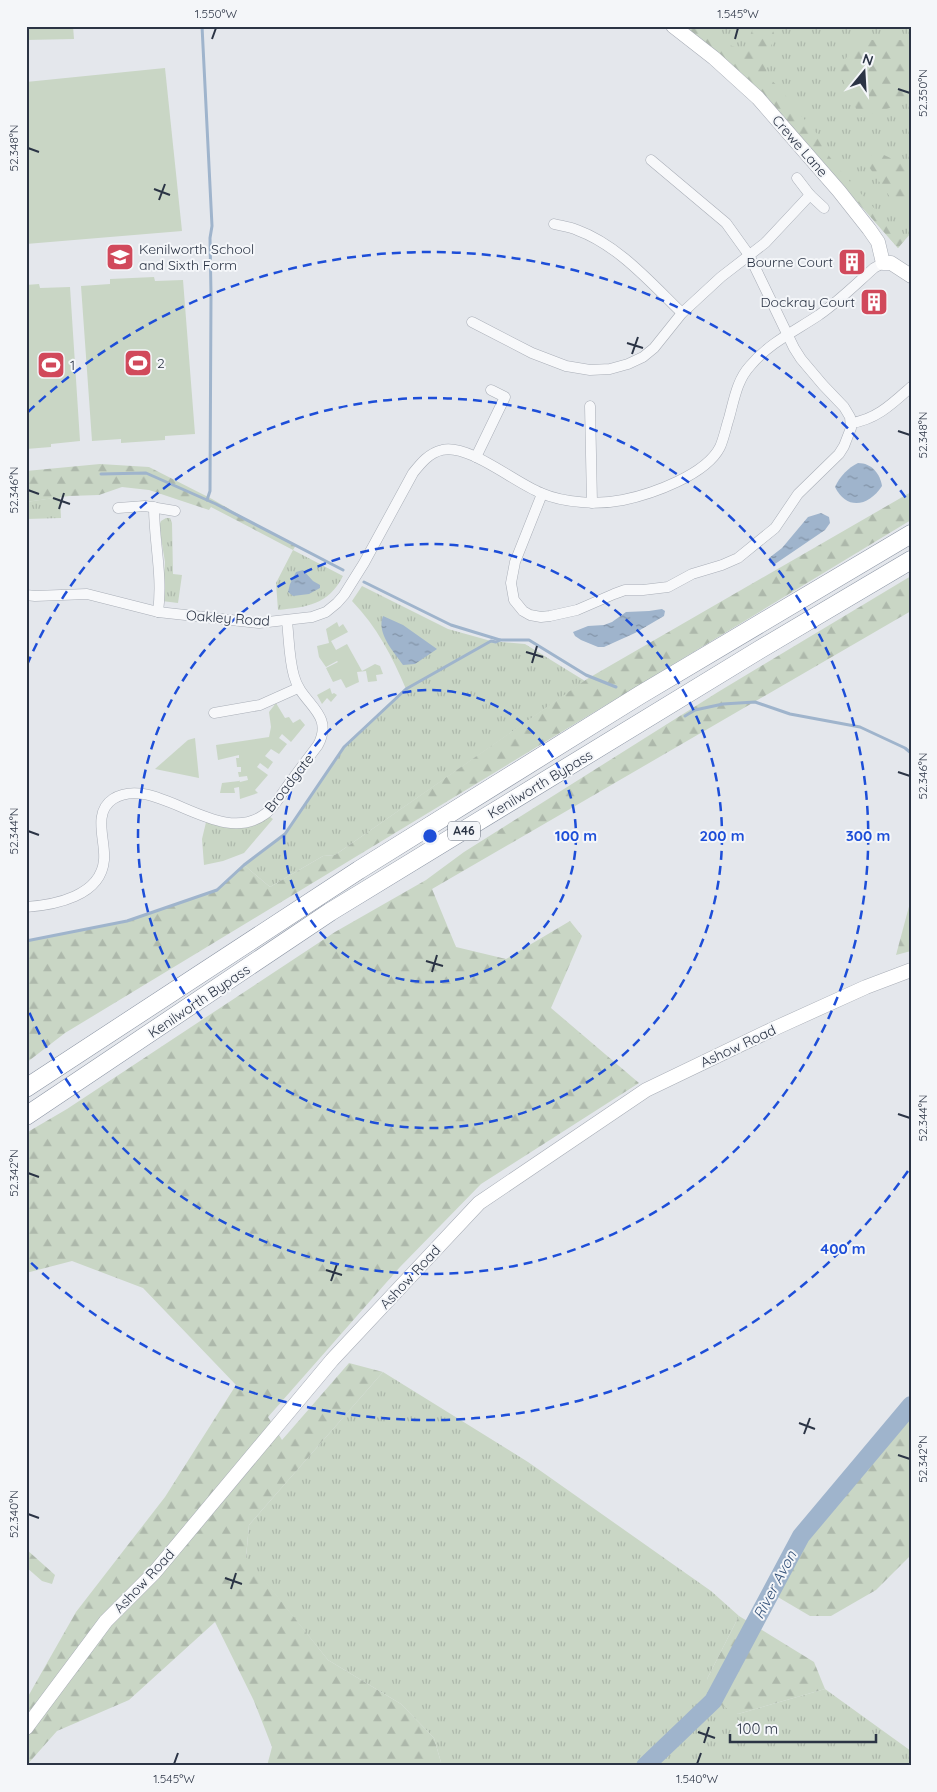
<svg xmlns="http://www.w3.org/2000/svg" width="937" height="1792" font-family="Quicksand,sans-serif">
  <defs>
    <pattern id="grass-tufts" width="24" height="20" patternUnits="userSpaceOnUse" patternTransform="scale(1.25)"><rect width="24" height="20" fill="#c9d6c5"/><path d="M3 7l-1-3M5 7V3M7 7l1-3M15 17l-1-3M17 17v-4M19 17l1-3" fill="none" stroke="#adb8ab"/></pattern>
    <pattern id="forest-firs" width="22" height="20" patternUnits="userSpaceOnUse" patternTransform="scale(1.25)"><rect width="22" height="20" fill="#c9d6c5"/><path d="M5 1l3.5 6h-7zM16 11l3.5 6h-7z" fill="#adb8ab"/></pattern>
    <pattern id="water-ripples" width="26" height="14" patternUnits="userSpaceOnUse" patternTransform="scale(1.25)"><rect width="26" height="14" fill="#9fb4cc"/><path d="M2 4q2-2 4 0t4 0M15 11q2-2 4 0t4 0" fill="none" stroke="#8293a7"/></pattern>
  </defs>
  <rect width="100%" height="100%" fill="#e4e7ec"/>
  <g fill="url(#grass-tufts)">
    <polygon points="680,26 911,26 911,233 898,248 763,95"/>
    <polygon points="60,497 61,518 26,519 26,502"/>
    <polygon points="166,518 170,518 172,523 173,574 182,575 178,603 162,601 165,562 159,526 161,521"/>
    <path d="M 293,550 L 343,576 C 328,605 307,607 278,610 L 276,583 Z"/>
    <path d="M 362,586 L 448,629 L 491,641 L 525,644 L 585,681 L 335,855 L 323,856 L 270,887 L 244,865 L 285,834 L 344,747 L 406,689 C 392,656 377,627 352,601 Z"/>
    <polygon points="266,814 273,819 244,853 223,861 204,865 202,839 207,818 224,822"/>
    <polygon points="383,1372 528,1462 711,1591 739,1616 707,1679 738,1714 825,1689 911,1751 911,1766 442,1766 434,1738 401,1704 328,1660 246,1558 249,1525"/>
  </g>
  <g fill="url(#forest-firs)">
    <polygon points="680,26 703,26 732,46 744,50 754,26 771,26 775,36 764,64 769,78 782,90 791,104 819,136 826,152 843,174 904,241 898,248 763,95"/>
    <polygon points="855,40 911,40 911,101 859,118 852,97 839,73"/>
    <polygon points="873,150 897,161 911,159 911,227 869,167"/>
    <polygon points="100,464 149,467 212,499 257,525 296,545 293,550 211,507 209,510 149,490 122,487 99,495 69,496 26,502 26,471"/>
    <polygon points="911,492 911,520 65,1033 26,1063 26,941 127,921 217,890 244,865 270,887 323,856 335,855 587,679"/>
    <polygon points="911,576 911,611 432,889 456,947 506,959 570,921 582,936 551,1008 639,1083 481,1184 400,1267 268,1417 282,1440 349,1363 383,1372 249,1525 246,1557 328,1660 401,1704 434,1738 442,1766 267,1766 272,1747 254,1701 215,1622 129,1700 57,1731 26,1766 26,1700 76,1612 165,1497 236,1385 143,1288 72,1261 26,1273 26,1133 67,1109 335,932 426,880 464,852 718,692"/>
    <polygon points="911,899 911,951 896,955"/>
    <polygon points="911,1405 911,1555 876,1590 831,1616 810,1616 771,1593 801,1536"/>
    <polygon points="26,1549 55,1575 52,1584 42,1581 26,1567"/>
    <polygon points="739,1616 814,1662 825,1689 738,1714 713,1701 707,1679"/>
  </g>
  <g fill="#c9d6c5">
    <polygon points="26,26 73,26 74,39 26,40"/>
    <polygon points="165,68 182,231 26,244 26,82"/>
    <polygon points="154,277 155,281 183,280 195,434 165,436 165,440 121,443 121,439 92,441 81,286 110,284 110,279"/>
    <polygon points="39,284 40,288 70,287 80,441 51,444 51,447 26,449 26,285"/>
    <polygon points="337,622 339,627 343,624 348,632 331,641 336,650 347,644 362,671 375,664 380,666 383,674 376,675 377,681 368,682 366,671 357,672 359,682 346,688 341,679 333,682 326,668 338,662 337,661 326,667 319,657 317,646 329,643 326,629"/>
    <polygon points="330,688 332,694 334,693 337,695 331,702 327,698 322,704 317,695"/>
    <polygon points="276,703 285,718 289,717 293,723 300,719 305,725 291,742 282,734 279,738 287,744 279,754 271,749 265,756 273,762 268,769 260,763 257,767 268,775 255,790 258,793 240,799 239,787 234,788 235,793 220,793 222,783 239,781 239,780 240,782 248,780 247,776 239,777 238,772 241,772 241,767 237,767 236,758 239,758 239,755 218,760 216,745 269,737 271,727 269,712"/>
    <polygon points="195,738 199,778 155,769 188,740"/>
  </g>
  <g fill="url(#water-ripples)">
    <path d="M 858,463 C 872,463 880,474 882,486 C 869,506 847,511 835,487 C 840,476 848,468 858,463 Z"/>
    <polygon points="821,513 829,517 830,523 825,530 775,564 770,563 769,558 782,548 808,517"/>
    <polygon points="303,570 313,581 320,585 320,588 309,594 293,596 288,592 290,584 296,572"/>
    <polygon points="662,609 665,611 664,616 635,633 604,647 598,647 581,640 575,636 573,632 588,626 604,625 612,622 626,612 649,611"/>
    <path d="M 383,616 L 403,625 L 437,649 L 415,664 L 403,665 C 394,652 376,633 383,616 Z"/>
  </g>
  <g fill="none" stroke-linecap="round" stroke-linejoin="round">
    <g stroke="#9fb4cc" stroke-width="3">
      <polyline points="202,26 212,226 210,238 211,294 210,491 207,500"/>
      <polyline points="101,474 146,473 216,504 343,570"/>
      <polyline points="364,582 451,625 500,640 529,640 586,675 616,687"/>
      <polyline points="685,716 695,710 723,704 755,702 790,714 860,727 905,748 911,753"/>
      <polyline points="26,941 127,921 217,890 244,865 285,834 344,747 406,689 491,641 496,642 500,640"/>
    </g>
    <polyline stroke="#9fb4cc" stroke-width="18" points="645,1766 713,1701 801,1536 911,1405"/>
    <defs>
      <g id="street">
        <polyline points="810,195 824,208"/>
        <path d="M 554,224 C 562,226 570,227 577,230 C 618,245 650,282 682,313"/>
        <polyline points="472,322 532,353 566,366 590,370 610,369 628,364 643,357 654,348 682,313 721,277 765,243 810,195 797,178"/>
        <polyline points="590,406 592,503"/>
        <path d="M 851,423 C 876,420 893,403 911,387"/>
        <polyline points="476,457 505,397 491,390"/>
        <polyline points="542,494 515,562 511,583 514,600 523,611 530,615 541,617 550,616 577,610 614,594 625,590 643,590 668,587 692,574 722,565 738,558 775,528 798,494 839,454 844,446 851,428 850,417 844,407 823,385 801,359 794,348 749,255 726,223 651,160"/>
        <path d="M 154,507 C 154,542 163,576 158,612"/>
        <polyline points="118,508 145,506 175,511"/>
        <path d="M 26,595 L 35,596 L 87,594 L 158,612 L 259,623 L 312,617 L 326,612 L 337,603 L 344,595 L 364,563 L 413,473 C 421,463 429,453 442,450 C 468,443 515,483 541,493 C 564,503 598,505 623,500 C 652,494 706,475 720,447 C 724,438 726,427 729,418 C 734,400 737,380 750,366 C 769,343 795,331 819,315 C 839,301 856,284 874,268 L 883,263"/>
        <polyline points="214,713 260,705 298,688"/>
        <path d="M 26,907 C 55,905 101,896 104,860 C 106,841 92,813 113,799 C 155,772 218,849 265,814 C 273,809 278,799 284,791 C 295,775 307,760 318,745 C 335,713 301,704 294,676 C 289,659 289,639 287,621"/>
      </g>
      <g id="secondary">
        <polyline points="673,26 714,58 758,98 839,191 869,229 878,242 883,263 891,263 911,276"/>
        <polyline points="26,1728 106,1621 154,1573 332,1360 479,1203 646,1090 771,1030 866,987 911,970"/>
      </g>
      <g id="highway">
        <polyline points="26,1088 359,870 640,695 911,534"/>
        <polyline points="26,1116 330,912 759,650 911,560"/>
      </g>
    </defs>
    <use href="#street" stroke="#a9aeb7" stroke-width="11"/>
    <use href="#secondary" stroke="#a9aeb7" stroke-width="15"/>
    <use href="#highway" stroke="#8b94a3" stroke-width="19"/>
    <use href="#street" stroke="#f7f8fa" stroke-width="10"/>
    <use href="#secondary" stroke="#fff" stroke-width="14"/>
    <use href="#highway" stroke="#fff" stroke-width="18"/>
  </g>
  <path fill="none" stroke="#2b3445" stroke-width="2" d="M 212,39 L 216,28M 735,39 L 738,28M 898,89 L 910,93M 28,148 L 39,152M 154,189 L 170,195M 159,200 L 165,184M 627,343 L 643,348M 632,354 L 638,337M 898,431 L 910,435M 28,490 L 39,494M 53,498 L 70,504M 59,509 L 64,493M 526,652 L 543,657M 532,663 L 537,646M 898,772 L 910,776M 28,831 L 39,835M 426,961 L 443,966M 432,972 L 437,955M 898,1114 L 910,1118M 28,1173 L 39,1177M 326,1270 L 342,1275M 331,1281 L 337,1264M 799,1423 L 815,1429M 804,1434 L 810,1418M 898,1455 L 910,1459M 28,1514 L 39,1518M 225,1578 L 242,1584M 231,1589 L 236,1573M 698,1732 L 715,1738M 704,1743 L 709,1727M 174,1764 L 178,1753M 697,1764 L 701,1753"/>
  <g fill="none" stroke="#1d4ed8" stroke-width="2.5" stroke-dasharray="9 6">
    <circle cx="430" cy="836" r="146"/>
    <circle cx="430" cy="836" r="292"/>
    <path d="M27 665A438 438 0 1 1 27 1007"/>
    <path d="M908 1171A584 584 0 0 1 28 1260M28 412A584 584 0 0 1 908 501"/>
  </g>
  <defs>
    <symbol id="school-square" viewBox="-11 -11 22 22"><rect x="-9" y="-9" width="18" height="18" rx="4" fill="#d1495b" stroke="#f4f6f9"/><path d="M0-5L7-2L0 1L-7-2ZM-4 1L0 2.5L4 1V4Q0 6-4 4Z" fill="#fff"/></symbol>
    <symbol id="building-square" viewBox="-11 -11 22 22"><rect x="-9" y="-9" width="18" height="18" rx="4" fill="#d1495b" stroke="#f4f6f9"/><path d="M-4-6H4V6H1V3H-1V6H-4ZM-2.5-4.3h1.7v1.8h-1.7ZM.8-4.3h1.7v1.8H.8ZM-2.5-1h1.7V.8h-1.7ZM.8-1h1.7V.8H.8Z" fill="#fff"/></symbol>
    <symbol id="stadium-square" viewBox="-11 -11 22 22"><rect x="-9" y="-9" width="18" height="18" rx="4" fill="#d1495b" stroke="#f4f6f9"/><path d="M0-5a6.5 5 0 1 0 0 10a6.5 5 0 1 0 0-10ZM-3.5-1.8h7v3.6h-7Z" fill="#fff"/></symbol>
  </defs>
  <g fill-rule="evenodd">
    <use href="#school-square" x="104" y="241" width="32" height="32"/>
    <use href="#building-square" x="836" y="246" width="32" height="32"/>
    <use href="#building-square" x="858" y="286" width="32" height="32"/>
    <use href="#stadium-square" x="122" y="347" width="32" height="32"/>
    <use href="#stadium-square" x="35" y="349" width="32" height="32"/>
  </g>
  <g text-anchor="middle" stroke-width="4" stroke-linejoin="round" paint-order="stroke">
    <rect fill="#f4f6f9" stroke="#676e7b" stroke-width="1" x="448" y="821.5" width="32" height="19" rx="4"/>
    <g font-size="12" font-weight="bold" fill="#2b3445">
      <text x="464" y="835">A46</text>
    </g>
    <g font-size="14" fill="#2b3445" stroke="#f4f6f9">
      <text transform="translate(800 146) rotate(49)" y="5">Crewe Lane</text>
      <text transform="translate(228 618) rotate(4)" y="5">Oakley Road</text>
      <text transform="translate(289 783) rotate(-52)" y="5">Broadgate</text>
      <text transform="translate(540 784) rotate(-31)" y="5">Kenilworth Bypass</text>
      <text transform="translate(199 1001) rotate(-34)" y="5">Kenilworth Bypass</text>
      <text transform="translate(738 1046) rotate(-25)" y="5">Ashow Road</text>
      <text transform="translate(410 1277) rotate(-47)" y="5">Ashow Road</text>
      <text transform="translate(144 1581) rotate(-47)" y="5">Ashow Road</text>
    </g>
    <g font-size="14" fill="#2b3445" stroke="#f4f6f9" text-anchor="start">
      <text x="139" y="254">Kenilworth School<tspan x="139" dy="16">and Sixth Form</tspan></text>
      <text x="833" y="267" text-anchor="end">Bourne Court</text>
      <text x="855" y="307" text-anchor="end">Dockray Court</text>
      <text x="157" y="368">2</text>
      <text x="70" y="370">1</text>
    </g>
    <g font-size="15" font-style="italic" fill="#34527a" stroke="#f4f6f9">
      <text transform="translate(775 1585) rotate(-62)" y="5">River Avon</text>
    </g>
  </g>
  <circle cx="430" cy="836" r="8" fill="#1d4ed8" stroke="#f4f6f9" stroke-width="2.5"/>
  <g font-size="15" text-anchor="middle" font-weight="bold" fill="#1d4ed8" stroke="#f4f6f9" stroke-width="4" stroke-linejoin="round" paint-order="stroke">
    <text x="576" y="841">100 m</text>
    <text x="722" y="841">200 m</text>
    <text x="868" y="841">300 m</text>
    <text x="843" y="1254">400 m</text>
  </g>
  <rect width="937" height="1792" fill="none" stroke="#f4f6f9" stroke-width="55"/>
  <g transform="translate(864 72) rotate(18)" stroke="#f4f6f9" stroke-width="4" paint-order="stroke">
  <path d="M0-4L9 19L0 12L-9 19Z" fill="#2b3445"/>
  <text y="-8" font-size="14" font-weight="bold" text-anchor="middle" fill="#2b3445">N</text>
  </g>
  <path d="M730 1734v8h146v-8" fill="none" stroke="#2b3445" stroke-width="2.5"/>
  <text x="737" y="1734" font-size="15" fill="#2b3445" stroke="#f4f6f9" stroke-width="4" paint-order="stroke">100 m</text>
  <rect x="28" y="28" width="882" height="1736" fill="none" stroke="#2b3445" stroke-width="2"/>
  <g font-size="12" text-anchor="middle" fill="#2b3445">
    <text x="216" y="18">1.550°W</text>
    <text x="738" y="18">1.545°W</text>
    <text transform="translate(923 93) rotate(-90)" y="4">52.350°N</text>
    <text transform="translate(14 148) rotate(-90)" y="4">52.348°N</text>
    <text transform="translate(923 435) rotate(-90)" y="4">52.348°N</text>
    <text transform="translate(14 490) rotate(-90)" y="4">52.346°N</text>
    <text transform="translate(923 776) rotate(-90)" y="4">52.346°N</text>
    <text transform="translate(14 831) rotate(-90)" y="4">52.344°N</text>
    <text transform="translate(923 1118) rotate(-90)" y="4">52.344°N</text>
    <text transform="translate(14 1173) rotate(-90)" y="4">52.342°N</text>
    <text transform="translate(923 1459) rotate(-90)" y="4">52.342°N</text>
    <text transform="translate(14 1514) rotate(-90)" y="4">52.340°N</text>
    <text x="174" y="1783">1.545°W</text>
    <text x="697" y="1783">1.540°W</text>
  </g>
</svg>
